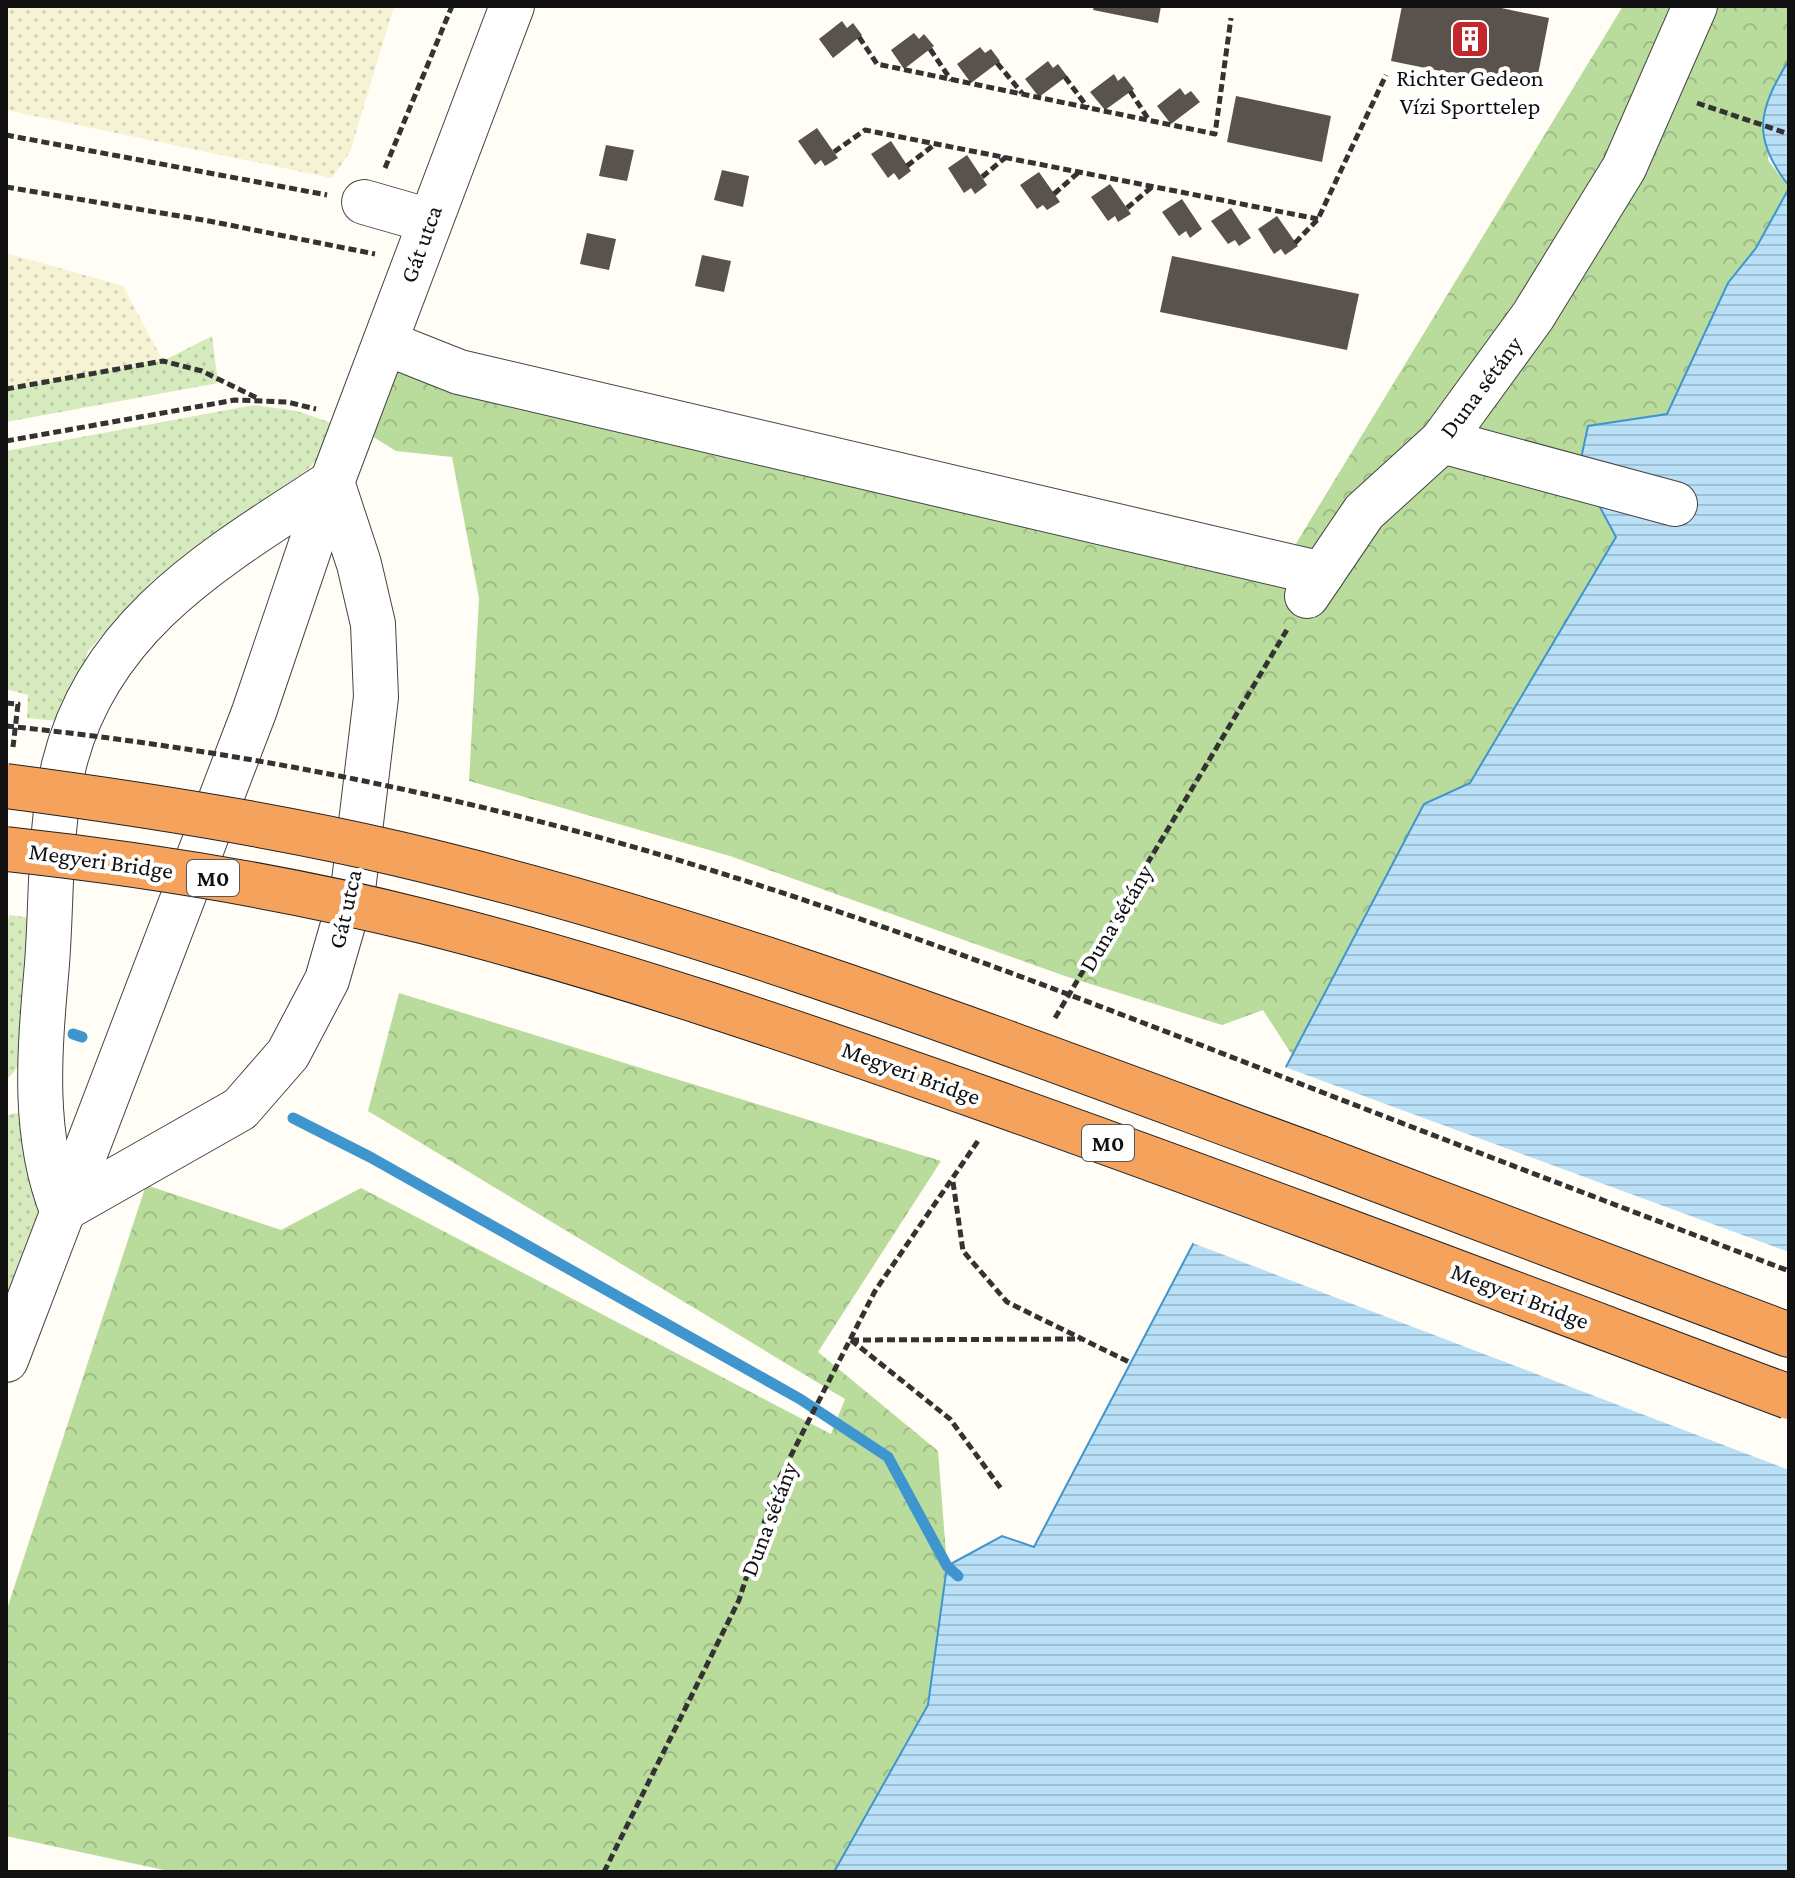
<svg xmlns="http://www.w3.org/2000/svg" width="1795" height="1878" font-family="'Crimson Pro',serif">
  <defs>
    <pattern id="farmland-dots" width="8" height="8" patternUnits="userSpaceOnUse" patternTransform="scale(2)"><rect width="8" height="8" fill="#f6f3d4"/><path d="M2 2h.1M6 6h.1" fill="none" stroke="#d2cfb5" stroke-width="1.8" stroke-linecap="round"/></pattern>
    <pattern id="grass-dots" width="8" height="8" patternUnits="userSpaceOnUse" patternTransform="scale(2)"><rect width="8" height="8" fill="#d5ebbd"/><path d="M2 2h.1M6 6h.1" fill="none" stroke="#b6c8a1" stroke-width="1.8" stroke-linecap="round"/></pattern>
    <pattern id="forest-crowns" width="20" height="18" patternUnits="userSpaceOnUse" patternTransform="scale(2)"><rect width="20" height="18" fill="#b9dc9c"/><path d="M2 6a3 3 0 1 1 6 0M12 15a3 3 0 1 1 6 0" fill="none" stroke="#9ebc85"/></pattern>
    <pattern id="water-rules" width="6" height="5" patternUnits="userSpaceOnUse" patternTransform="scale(2)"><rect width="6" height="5" fill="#b9e0f7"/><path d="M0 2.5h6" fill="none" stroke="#9ebfd3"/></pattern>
  </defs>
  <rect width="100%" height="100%" fill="#fffdf5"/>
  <g fill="url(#farmland-dots)">
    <polygon points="6,6 394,6 350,152 332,178 6,110"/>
    <polygon points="6,253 123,286 163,361 6,389"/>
  </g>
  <g fill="url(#grass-dots)">
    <polygon points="212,336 218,383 6,422 6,389 163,361"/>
    <polygon points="254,405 297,411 346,428 307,470 205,539 152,581 88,651 68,722 27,718 28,695 6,689 6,451"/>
    <path d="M 9,915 L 39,919 C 36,955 37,1062 6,1079 L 6,937 Z"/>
    <polygon points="15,1113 30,1115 45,1210 6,1335 6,1116"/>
  </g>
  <g fill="url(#forest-crowns)">
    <polygon points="1623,6 1789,6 1789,60 1776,81 1768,160 1789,188 1756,248 1728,283 1667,414 1579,468 1616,537 1470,783 1424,804 1292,1055 1263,1010 1222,1025 1065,976 730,856 469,781 479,598 452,457 396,451 354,425 386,343 1289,555"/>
    <polygon points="399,993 941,1161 818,1352 938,1451 947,1566 928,1705 834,1872 173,1872 6,1836 6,1612 146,1185 281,1230 361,1188 831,1434 845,1399 368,1111"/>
  </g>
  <g fill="url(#water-rules)" stroke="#3f96cf" stroke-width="2">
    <path d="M 1789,60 L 1789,186 C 1751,138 1758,110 1789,60 Z"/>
    <polygon points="1789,188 1789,1872 834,1872 928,1705 947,1566 1002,1536 1034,1547 1424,804 1470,783 1616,537 1579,468 1588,426 1667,414 1728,283 1756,248"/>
  </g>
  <polygon fill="#fffdf5" points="1282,1066 1789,1252 1789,1470 1190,1242"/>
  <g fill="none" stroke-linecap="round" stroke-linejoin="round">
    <g stroke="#3f96cf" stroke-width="11">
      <polyline points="73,1034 82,1037"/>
      <polyline points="293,1118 370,1157 800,1399 888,1457 947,1566 958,1576"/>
    </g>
  </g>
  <g fill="#5a524d">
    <polygon points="1094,6 1161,6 1158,23 1093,10"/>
    <polygon points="1402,6 1492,6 1549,18 1535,90 1391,61"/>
    <polygon points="842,21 847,28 853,23 862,35 833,58 819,39"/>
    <polygon points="914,33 919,39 924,34 934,46 904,69 891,50"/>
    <polygon points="980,47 985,53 991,49 1000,61 971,83 957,64"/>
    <polygon points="1048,61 1053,68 1058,64 1067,76 1039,97 1025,79"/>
    <polygon points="1114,74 1118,81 1124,76 1134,89 1105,110 1090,92"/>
    <polygon points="1180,88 1185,95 1191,91 1200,102 1171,124 1157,106"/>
    <polygon points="1236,96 1331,116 1322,162 1227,142"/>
    <polygon points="817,128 838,158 825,166 821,160 815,165 798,141"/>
    <polygon points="891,141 911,171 899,180 894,173 888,178 871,154"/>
    <polygon points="606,145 634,150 627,181 599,176"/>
    <polygon points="967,155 987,185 975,194 971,188 964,193 948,168"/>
    <polygon points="722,170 749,176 743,207 714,200"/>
    <polygon points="1039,172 1060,202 1047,210 1043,205 1037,209 1020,185"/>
    <polygon points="1110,184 1131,214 1118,222 1115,216 1108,221 1091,197"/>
    <polygon points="1182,199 1202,229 1190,238 1186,231 1179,236 1162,212"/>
    <polygon points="1231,208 1251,238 1239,246 1235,240 1228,244 1211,221"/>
    <polygon points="1277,216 1298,246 1285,255 1281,249 1274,254 1258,229"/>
    <polygon points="587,233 616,239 609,270 580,264"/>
    <polygon points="702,255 731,261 724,292 695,286"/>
    <polygon points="1172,256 1359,294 1347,350 1160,312"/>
  </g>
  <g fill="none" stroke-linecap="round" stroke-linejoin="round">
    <defs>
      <g id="minor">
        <polyline points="364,202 430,221"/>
        <polyline points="386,343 459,372 1322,574"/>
        <polyline points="1442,441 1675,504"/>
        <polyline points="1307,596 1364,512 1442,441 1533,316 1624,168 1695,6"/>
        <polyline points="62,1210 240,1109 288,1054 327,980 353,890 376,697 373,624 359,564 332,482"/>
        <path d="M 62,1210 C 31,1132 40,1046 47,964 C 52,899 49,829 64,765 C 99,623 219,556 332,482"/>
        <polyline points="6,1360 254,712 332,482 512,6"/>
      </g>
      <polyline id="highway" points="1320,1158 1789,1335"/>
    </defs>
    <use href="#minor" stroke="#444" stroke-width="46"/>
    <use href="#highway" stroke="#222" stroke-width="46"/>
    <g stroke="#333" stroke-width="5" stroke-dasharray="8 4" stroke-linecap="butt">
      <polyline points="859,37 877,64 1215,134 1231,18"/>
      <polyline points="930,49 951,80"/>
      <polyline points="997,63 1022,93"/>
      <polyline points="1065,77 1088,108"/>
      <polyline points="1130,91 1149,120"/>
      <polyline points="1697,103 1789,134"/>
      <polyline points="6,135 327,195"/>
      <polyline points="834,152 865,130 1318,219"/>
      <polyline points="907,166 935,144"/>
      <polyline points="385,168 452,6"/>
      <polyline points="982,177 1006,157"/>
      <polyline points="6,187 209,221 375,254"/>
      <polyline points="1054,194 1079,172"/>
      <polyline points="1127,208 1153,186"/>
      <polyline points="1295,243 1318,219 1386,75"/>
      <polyline points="6,389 163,361 202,371 257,398"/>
      <polyline points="6,441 235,400 287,402 316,409"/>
      <polyline points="6,703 18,704 13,747"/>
      <polyline points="1055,1018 1288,628"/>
      <polyline points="953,1182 963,1251 1007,1302 1131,1363"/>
      <polyline points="851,1340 1081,1339"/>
      <polyline points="851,1340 950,1419 1002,1490"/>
      <polyline points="604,1872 739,1600 777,1483 833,1373 875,1291 980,1138"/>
    </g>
    <use href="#minor" stroke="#fff" stroke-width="44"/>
    <use href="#highway" stroke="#f5a25d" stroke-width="44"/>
    <defs>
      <g id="highway-bridge">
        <path d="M 6,786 C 136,803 272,824 399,854 C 714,928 1017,1047 1320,1158"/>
        <path d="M 6,849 C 145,864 286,887 422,921 C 617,970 807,1036 996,1103 C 1261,1197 1525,1298 1789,1397"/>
      </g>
    </defs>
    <use href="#highway-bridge" stroke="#222" stroke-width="46" stroke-linecap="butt"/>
    <path stroke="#333" stroke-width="5" stroke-dasharray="8 4" stroke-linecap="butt" d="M 6,726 C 232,749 461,795 678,860 C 897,926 1111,1010 1324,1093 C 1479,1153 1634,1212 1789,1271"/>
    <use href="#highway-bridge" stroke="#f5a25d" stroke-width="44"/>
  </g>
  <defs>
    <symbol id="building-square" viewBox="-11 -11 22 22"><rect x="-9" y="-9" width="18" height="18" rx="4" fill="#c4262e" stroke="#fff"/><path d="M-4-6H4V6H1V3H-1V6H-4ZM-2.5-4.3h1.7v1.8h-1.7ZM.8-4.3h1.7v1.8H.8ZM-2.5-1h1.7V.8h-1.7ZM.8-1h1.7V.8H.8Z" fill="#fff"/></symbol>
  </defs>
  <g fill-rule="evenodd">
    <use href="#building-square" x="1448" y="17" width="44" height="44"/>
  </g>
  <g text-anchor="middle" stroke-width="8" stroke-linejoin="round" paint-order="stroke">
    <g fill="#fff" stroke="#585858" stroke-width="2">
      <rect x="187" y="860" width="52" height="36" rx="6"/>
      <rect x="1082" y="1125" width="52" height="36" rx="6"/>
    </g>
    <g font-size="22" font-weight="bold" fill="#111">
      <text x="213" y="886">M0</text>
      <text x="1108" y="1151">M0</text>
    </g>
    <g font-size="24" fill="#111" stroke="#fff">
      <text x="1470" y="86">Richter Gedeon<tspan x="1470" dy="28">Vízi Sporttelep</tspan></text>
    </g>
    <g font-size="24" fill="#111" stroke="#fff">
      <text transform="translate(421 244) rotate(-70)" y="8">Gát utca</text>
      <text transform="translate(1481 387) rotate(-53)" y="8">Duna sétány</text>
      <text transform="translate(101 861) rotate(8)" y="8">Megyeri Bridge</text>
      <text transform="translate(345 909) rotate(-77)" y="8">Gát utca</text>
      <text transform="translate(1116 918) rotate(-59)" y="8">Duna sétány</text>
      <text transform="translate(911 1073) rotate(20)" y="8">Megyeri Bridge</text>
      <text transform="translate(1520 1296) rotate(21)" y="8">Megyeri Bridge</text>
      <text transform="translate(769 1519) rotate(-69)" y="8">Duna sétány</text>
    </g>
  </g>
  <rect width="1795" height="1878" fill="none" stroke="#111111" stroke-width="16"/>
</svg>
